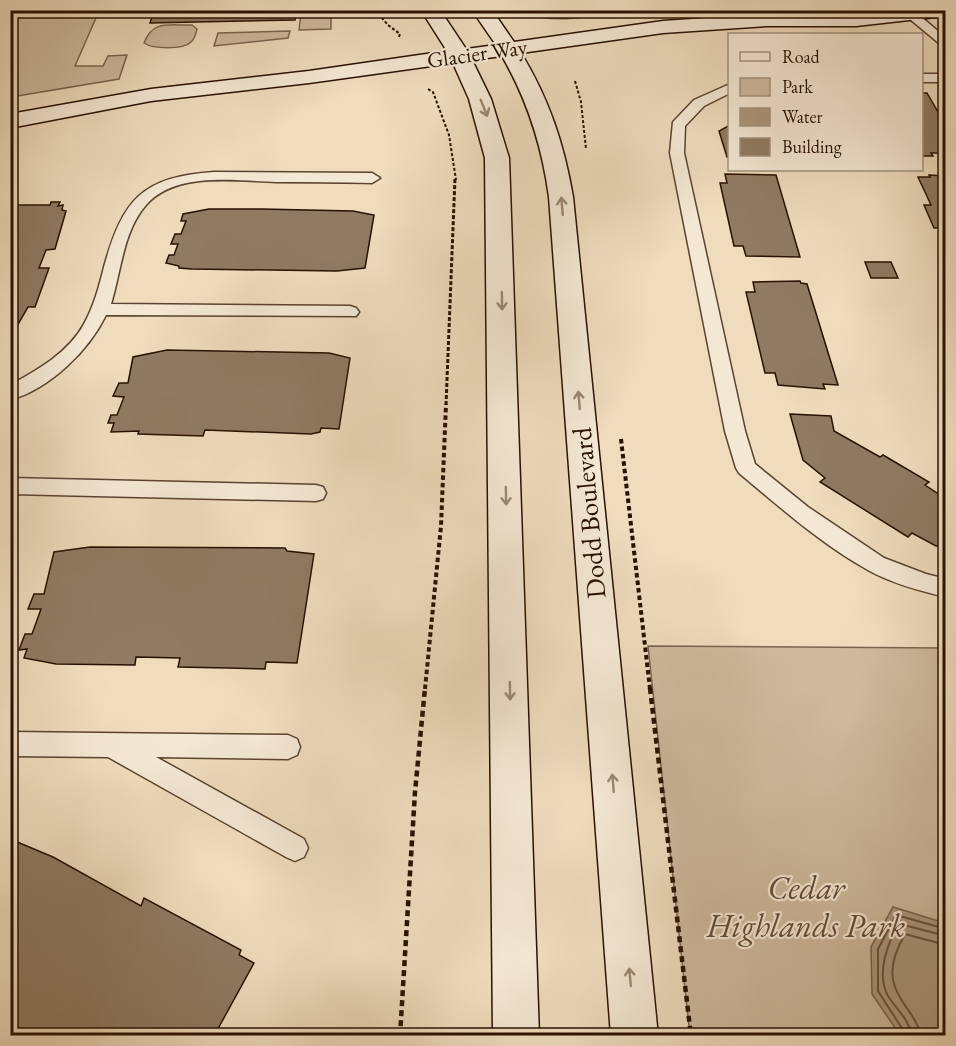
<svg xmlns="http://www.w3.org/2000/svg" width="956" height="1046" font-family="'EB Garamond',serif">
  <rect width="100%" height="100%" fill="#eedcbd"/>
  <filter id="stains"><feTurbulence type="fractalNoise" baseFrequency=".00333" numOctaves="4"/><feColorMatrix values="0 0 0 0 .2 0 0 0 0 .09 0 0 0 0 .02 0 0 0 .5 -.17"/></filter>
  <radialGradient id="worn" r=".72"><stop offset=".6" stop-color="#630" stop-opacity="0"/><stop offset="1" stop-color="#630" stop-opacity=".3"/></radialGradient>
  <g fill="#cdb99d" stroke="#7b644e" stroke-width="1.5">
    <polygon points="10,11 99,11 75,66 103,66 108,56 127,55 119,79 11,97"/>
    <path d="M 526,11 L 624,11 C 595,14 552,27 526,11 Z"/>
    <polygon points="301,13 331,13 331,29 299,30"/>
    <path d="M 192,25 L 197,29 C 196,33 195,39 191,42 C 183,50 153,49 144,43 C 153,19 170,26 192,25 Z"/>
    <polygon points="290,31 288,38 214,46 218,33"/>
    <polygon points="648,646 945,648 945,1035 690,1035"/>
  </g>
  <polygon fill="#ab977d" stroke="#77614b" stroke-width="1.5" points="893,907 945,923 945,1035 900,1035 872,994 871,947"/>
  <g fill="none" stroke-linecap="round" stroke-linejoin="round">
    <g stroke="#6a543e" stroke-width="2">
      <polyline points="904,1036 903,1030 878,991 878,949 896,915 946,929"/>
      <path d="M 912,1036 C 909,1019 897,1010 888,996 C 876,974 887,942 900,924 L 946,936"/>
      <path d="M 921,1036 C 916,1015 902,1006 895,987 C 888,970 897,948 905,934 L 946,945"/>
    </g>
  </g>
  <g fill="#8f7a62" stroke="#291000" stroke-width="1.5">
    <polygon points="154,10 296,10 295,20 150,23"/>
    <polygon points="922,93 927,93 946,126 946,153 931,153 933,156 922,156"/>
    <polygon points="730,125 730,157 727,157 719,131"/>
    <polygon points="725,174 776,175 800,257 746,256 743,246 734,246 720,183 727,183"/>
    <polygon points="929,175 946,176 946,239 941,228 934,228 924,205 931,205 918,177 930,177"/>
    <polygon points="51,202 60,202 58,206 63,205 62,210 66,211 55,249 46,250 39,268 49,268 35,307 28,307 17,326 10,326 10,205 50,205"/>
    <polygon points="261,209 353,211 374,215 365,268 337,271 192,269 179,268 179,266 166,263 169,255 174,255 178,244 171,244 175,234 181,234 186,221 181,221 183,214 209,209"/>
    <polygon points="865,262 891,262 898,278 871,278"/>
    <polygon points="800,281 801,283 807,284 838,385 823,384 825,389 778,385 775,373 765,373 746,292 755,292 753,282"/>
    <polygon points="167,350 329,353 350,358 339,429 321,428 320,432 311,434 205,430 203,436 138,434 139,431 111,432 114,423 108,423 111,415 117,415 124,397 113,396 119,383 128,383 133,357"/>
    <polygon points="790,414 831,416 834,431 880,457 883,455 929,482 925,485 946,499 946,546 936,546 912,533 908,537 820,482 825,478 803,460"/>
    <polygon points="90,547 285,548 287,551 314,554 297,663 266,662 265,669 228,668 178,667 180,658 136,657 135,665 56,664 24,658 27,649 19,650 25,634 32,634 41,609 28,609 34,594 44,594 54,552"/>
    <polygon points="10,839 53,857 141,906 144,898 241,950 239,955 254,963 214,1036 10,1036"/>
  </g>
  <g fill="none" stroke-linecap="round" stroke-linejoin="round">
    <defs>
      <g id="lane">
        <polygon points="899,10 913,10 946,38 946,49"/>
        <rect x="922" y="74" width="24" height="8"/>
        <path d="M 730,84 L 730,93 L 704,106 L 685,126 L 684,153 L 745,431 L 755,464 L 808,507 L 884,558 L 926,574 L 946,579 L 946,597 C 920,591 891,583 868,570 C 821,544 780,507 739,473 L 736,468 L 725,431 L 670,153 L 673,122 L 694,100 Z"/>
        <path d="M 214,172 L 372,173 L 380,178 L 372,183 C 340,182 308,182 276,182 C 236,181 176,171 146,205 C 123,231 121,272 111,304 L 350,306 L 356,308 L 359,312 L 356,316 L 106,315 C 89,350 50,389 10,400 L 10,385 C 38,370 69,352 84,324 C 94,306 99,287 104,267 C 123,199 142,177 214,172 Z"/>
        <polygon points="10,478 316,485 323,487 326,493 323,499 316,501 10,494"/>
        <polygon points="10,732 288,735 297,739 300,747 297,755 288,759 156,757 304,839 308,848 304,857 295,861 286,857 108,757 10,756"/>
      </g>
      <path id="secondary" d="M 421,10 L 440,10 L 466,49 L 496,45 L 472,10 L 492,10 L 514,42 L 663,21 L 766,14 L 856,14 L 889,10 L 946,10 L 945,16 L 856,26 L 766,26 L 663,33 L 521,53 C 549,99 564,144 573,197 L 658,1036 L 611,1036 L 549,197 C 542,146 528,101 502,56 L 472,60 L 491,99 L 509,158 L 539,1036 L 493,1036 L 485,158 L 469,99 L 453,63 L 309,83 L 151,101 L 10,128 L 10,114 L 151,89 L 309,71 L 447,51 Z"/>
    </defs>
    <use href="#lane" stroke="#5a432f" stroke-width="3"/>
    <use href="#secondary" stroke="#291000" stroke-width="3"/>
    <g stroke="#291000" stroke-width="2" stroke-dasharray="3 2" stroke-linecap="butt">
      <polyline points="375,10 388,25 400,34 399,37"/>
      <polyline points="575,81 581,102 586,149"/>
      <polyline points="428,89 433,92 449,135 456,180"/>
    </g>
    <polyline stroke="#291000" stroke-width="3" stroke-dasharray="4 2" stroke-linecap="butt" points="446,405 455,178"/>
    <g stroke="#291000" stroke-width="4" stroke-dasharray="4.5 3" stroke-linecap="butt">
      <polyline points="621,439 650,689"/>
      <polyline points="425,689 441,526 446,404"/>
    </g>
    <g stroke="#291000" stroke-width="4.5" stroke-dasharray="6 4" stroke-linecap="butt">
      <polyline points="650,688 691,1036"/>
      <polyline points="400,1036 415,792 425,688"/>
    </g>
    <use href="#lane" fill="#f4e8d4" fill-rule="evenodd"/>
    <use href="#secondary" fill="#f4e8d4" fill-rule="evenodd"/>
  </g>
  <defs><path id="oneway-shaft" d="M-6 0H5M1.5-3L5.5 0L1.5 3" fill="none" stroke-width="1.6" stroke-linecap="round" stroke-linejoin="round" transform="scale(1.5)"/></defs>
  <g stroke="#998775">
    <use href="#oneway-shaft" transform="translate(484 108) rotate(68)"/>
    <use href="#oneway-shaft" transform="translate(562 206) rotate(-95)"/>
    <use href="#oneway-shaft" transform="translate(502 301) rotate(89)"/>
    <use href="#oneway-shaft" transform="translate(579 400) rotate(-95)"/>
    <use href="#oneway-shaft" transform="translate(506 496) rotate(89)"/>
    <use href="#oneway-shaft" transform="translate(510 691) rotate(89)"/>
    <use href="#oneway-shaft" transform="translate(613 783) rotate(-95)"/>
    <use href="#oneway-shaft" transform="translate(630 977) rotate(-95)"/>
  </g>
  <g text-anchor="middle" stroke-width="4.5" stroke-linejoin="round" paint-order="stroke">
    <g font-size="22" fill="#291000" stroke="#f4e8d4">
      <text transform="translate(477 53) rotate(-8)" y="8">Glacier Way</text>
    </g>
    <g font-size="27" fill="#291000" stroke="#f4e8d4">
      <text transform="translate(589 513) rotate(-95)" y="9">Dodd Boulevard</text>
    </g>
    <g font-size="33" font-style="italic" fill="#624b37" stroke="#f4e8d4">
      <text x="806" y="899">Cedar<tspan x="806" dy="38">Highlands Park</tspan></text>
    </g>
  </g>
  <rect width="956" height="1046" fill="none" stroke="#eedcbd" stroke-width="36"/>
  <rect x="12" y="12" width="932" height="1022" fill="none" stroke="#291000" stroke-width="3"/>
  <rect x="18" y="18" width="920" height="1010" fill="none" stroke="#291000" stroke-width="1.5"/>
  <rect x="728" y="33" width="195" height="138" fill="#f4e8d4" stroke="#a3927f" stroke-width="1.5"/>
  <rect x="740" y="52" width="30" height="9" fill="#f4e8d4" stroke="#a3927f" stroke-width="1.5"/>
  <text x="782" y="63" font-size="18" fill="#291000">Road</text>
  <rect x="740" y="78" width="30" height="18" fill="#cdb99d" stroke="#a3927f" stroke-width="1.5"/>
  <text x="782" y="93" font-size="18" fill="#291000">Park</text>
  <rect x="740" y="108" width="30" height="18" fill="#ab977d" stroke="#a3927f" stroke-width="1.5"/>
  <text x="782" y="123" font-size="18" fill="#291000">Water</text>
  <rect x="740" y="138" width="30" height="18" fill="#8f7a62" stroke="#a3927f" stroke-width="1.5"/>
  <text x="782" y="153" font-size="18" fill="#291000">Building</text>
  <rect width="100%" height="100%" filter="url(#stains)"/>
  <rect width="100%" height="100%" fill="url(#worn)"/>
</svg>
